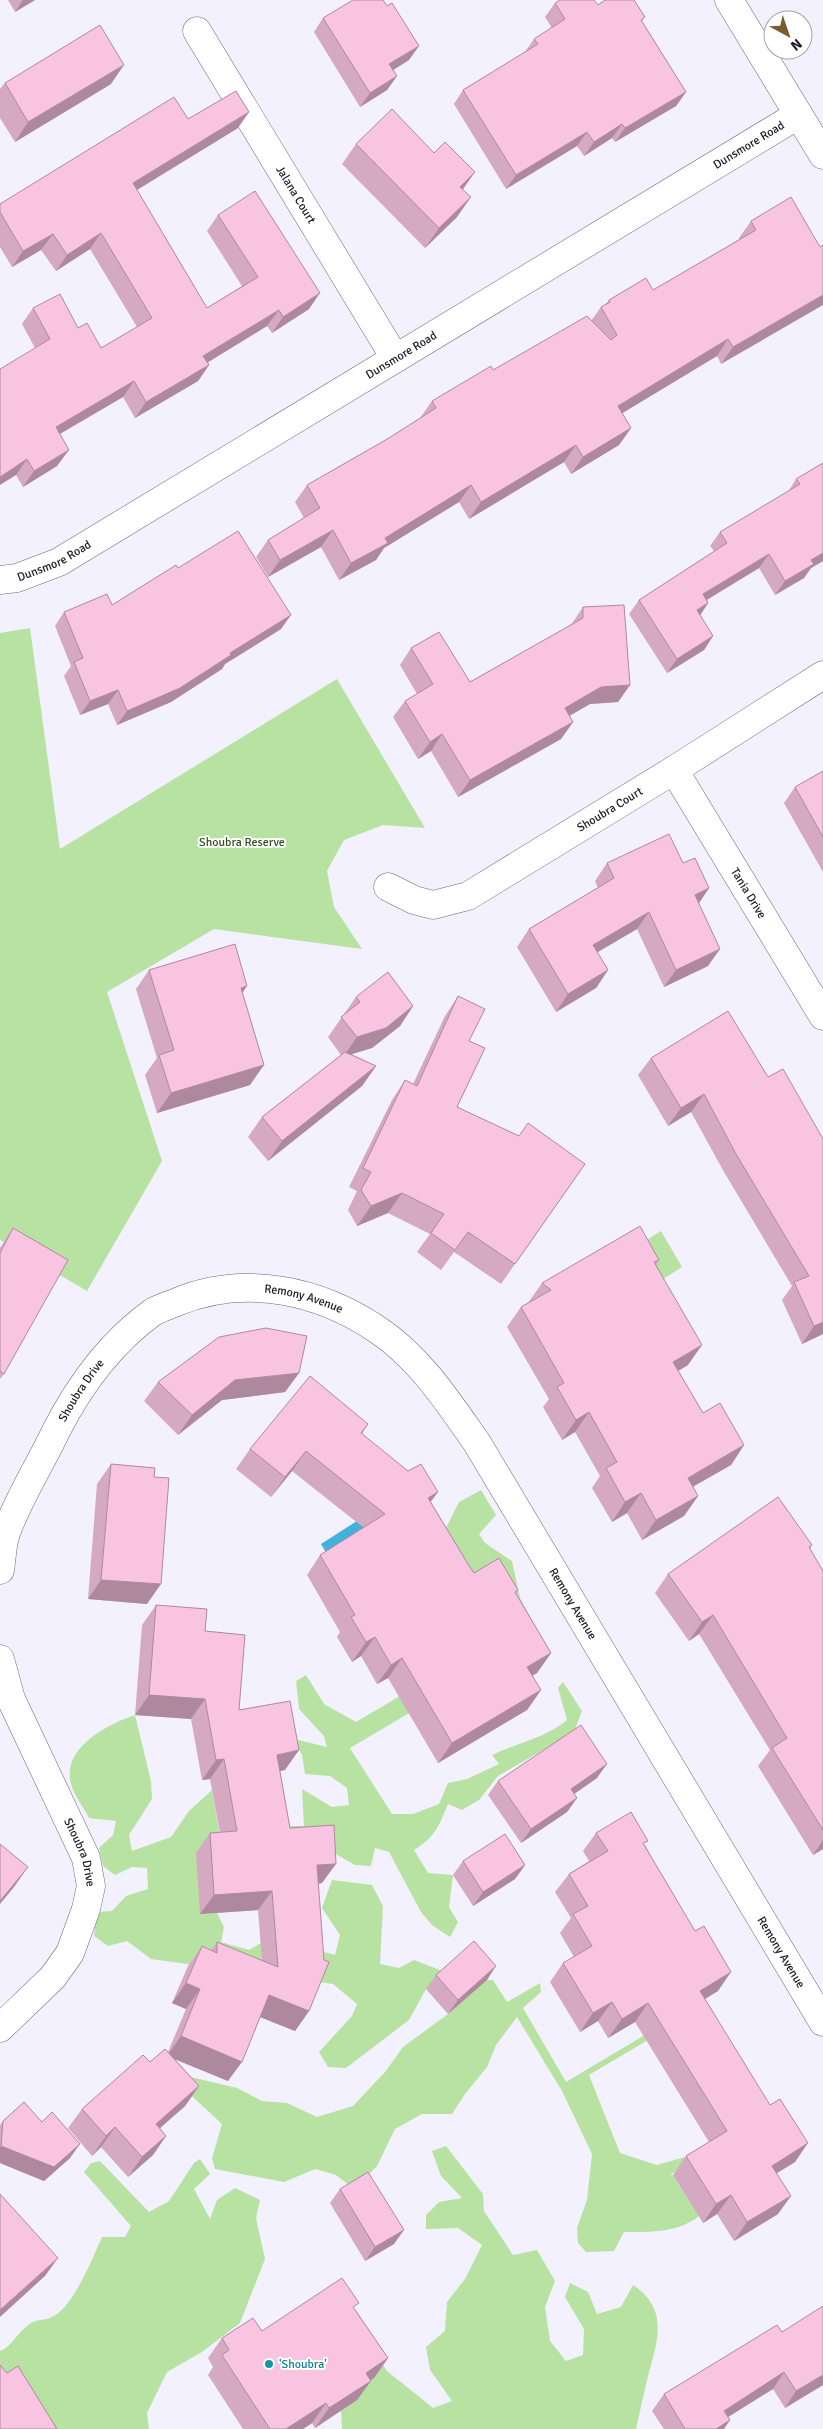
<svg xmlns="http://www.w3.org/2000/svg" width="823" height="2429" font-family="Signika,sans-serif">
  <rect width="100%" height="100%" fill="#f3f1fe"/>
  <g fill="#b8e2a1">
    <polygon points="30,628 60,849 337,679 425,828 383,825 344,840 327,871 334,907 362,949 214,929 107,992 162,1161 87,1291 0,1240 0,633"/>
    <polygon points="661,1231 682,1267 651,1287 629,1251"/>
    <path d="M 481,1490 L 496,1515 L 479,1534 L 485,1543 L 512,1561 L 520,1598 L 540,1636 L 350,1748 L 392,1814 L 413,1814 L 439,1804 L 448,1783 L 467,1779 L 499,1764 L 492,1755 C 517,1743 546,1738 567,1720 L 558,1688 L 563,1682 L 582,1711 L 574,1732 L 498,1776 L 479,1800 L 462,1810 L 448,1804 C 439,1826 435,1837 414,1850 L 428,1873 L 453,1875 L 449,1907 L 458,1922 L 450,1937 L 432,1925 L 421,1912 L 389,1852 L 375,1848 L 371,1866 L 355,1865 L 320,1845 L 200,1914 L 217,1913 L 224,1927 L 221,1942 L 249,1950 L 261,1943 L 307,1940 L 324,1952 L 335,1955 L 340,1935 L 322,1908 L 332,1880 L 372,1885 L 383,1906 L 380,1964 L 399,1968 L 414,1960 L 445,1972 L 426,1989 L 409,2020 L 346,2068 L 328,2067 L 319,2052 L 352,2016 L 357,2004 L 333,1984 L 151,1959 L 127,1941 L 108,1946 L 94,1936 L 97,1912 L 112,1911 L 126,1896 L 148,1889 L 147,1868 L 132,1867 L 115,1875 L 103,1866 L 99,1848 L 113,1835 L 116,1821 L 89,1818 C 84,1808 74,1795 71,1784 C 61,1748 108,1724 135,1715 L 151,1781 L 152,1799 L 129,1835 L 132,1851 L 171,1837 L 189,1811 L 212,1790 L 220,1836 L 273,1826 L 304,1826 L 302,1789 L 332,1807 L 349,1805 L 347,1788 L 330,1776 L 305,1774 L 302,1755 L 294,1739 L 327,1747 L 324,1736 L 299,1709 L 296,1681 L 306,1675 L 324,1704 L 356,1722 L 427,1680 L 474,1585 L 446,1528 L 459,1502 Z"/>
    <path d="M 487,1980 L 493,1980 L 507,2002 L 540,1983 L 541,1992 L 523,2008 L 566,2082 L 685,2011 L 685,2018 L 589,2075 L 620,2153 L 657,2165 L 685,2157 L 687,2164 L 670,2175 L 673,2175 L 699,2216 C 678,2233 650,2232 624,2232 L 614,2251 L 586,2252 L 578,2243 L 577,2228 L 587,2200 L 592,2154 L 562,2091 L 517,2017 L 496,2045 L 487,2067 L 465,2094 L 452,2114 L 422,2114 L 395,2129 L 377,2166 L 354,2189 L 336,2175 L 315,2169 L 284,2182 L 215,2169 L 212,2158 L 222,2124 L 181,2086 L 178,2074 L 237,2088 L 262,2101 L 287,2103 L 317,2117 L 353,2106 L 385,2072 L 403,2047 L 448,2014 Z"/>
    <path d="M 446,2146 L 483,2194 L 484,2211 L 513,2255 L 537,2250 L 555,2281 L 545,2307 L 550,2341 L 566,2361 L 583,2355 L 584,2329 L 565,2297 L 570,2283 L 588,2292 L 597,2314 L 621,2307 L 633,2285 C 669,2309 658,2340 648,2376 C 644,2393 640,2411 636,2429 L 342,2429 L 341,2410 L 373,2349 L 387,2371 L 433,2408 L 452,2401 L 430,2370 L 426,2347 L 445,2331 L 447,2302 L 465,2279 L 482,2245 L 458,2228 L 426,2229 L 426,2215 L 439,2202 L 462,2198 L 441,2176 L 432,2151 Z"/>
    <path d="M 200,2159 L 210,2174 L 194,2189 L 210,2219 L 217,2200 L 235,2188 L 260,2200 L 256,2218 L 265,2259 L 240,2323 L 202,2352 L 167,2372 L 147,2413 L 149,2429 L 33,2429 L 0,2387 L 0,2351 C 11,2347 16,2335 25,2328 C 37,2317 41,2322 52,2317 C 73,2308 93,2257 102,2237 L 125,2237 L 131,2226 L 84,2172 L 91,2163 L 100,2161 L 149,2212 L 169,2201 L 194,2163 Z"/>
  </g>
  <polygon fill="#40b2dc" points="360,1519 372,1540 331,1561 321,1544"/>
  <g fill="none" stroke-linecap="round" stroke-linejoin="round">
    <defs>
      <g id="street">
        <path id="s1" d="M 197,31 L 395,358"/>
        <path id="s2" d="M 0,580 L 17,578 L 59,562 L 798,115"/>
        <path id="s3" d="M 674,770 L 823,1016"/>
        <path id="s4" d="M 388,887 L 414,900 L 433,905 L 468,896 L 674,770 L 823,675"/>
        <path id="s5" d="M 0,1570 C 2,1558 2,1544 6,1533 C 19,1497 40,1465 56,1431 C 80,1384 110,1343 153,1312 C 160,1308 170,1305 177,1302 C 245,1274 319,1290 378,1330 C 420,1358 449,1403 477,1443 L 823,2022"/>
        <path id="s6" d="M 0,1659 L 11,1699 L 86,1858 L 91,1886 L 86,1909 L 70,1953 L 53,1977 L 0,2028"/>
      </g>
      <polyline id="secondary" points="729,0 823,155"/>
    </defs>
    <use href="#street" stroke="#6d6681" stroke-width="29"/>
    <use href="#secondary" stroke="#6d6681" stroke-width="29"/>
    <use href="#street" stroke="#fff" stroke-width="28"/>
    <use href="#secondary" stroke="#fff" stroke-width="28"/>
  </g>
  <g fill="#d5a9c2">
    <polygon points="8,0 35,0 15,12"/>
    <polygon points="555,3 598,5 645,17 642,21 686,92 676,106 615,142 612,138 584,156 577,146 506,189 454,104 463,90 525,52 534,39 552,28 545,17"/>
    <polygon points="323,18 409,60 393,70 397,76 387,90 360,107 314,32"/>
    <polygon points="5,83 111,84 15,142 0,118 0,89"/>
    <polygon points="188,119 238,128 137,190 207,308 242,286 207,231 218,215 309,309 272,333 267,326 208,362 209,365 198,381 135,418 123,397 60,434 57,466 23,487 16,475 35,348 22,324 33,308 78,328 101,348 137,327 90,249 56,271 41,250 12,267 0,247 0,204"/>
    <polygon points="356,144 463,189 457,217 425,248 342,164"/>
    <polygon points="751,221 820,247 721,364 717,356 622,413 631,428 619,445 571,474 564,462 469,519 459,502 384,548 376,560 339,580 321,547 268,577 256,557 268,540 304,518 295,502 307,485 389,438 420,418 432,401 591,321 601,307 605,305 609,300 653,290 740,239 739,238"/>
    <polygon points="823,463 823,561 811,568 804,578 775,595 759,568 707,600 708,603 700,615 713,636 704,650 667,673 629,614 639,600 714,551 710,546 720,532 788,492 796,479"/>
    <polygon points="178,568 281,629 225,664 222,669 171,702 117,725 108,704 80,715 64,676 71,666 55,626 64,612 112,605"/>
    <polygon points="583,607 630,685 618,702 590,704 569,715 573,722 561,739 458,797 431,751 418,759 393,717 405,701 417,694 400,665 411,648 470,682 571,625"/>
    <polygon points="823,771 823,872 784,803 795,787"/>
    <polygon points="607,863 683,863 709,888 699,903 708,966 664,987 637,929 597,952 608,970 596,988 556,1012 517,947 529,929 598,888 595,881"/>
    <polygon points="149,970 242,993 250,1085 157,1113 145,1075 157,1058 136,989"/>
    <polygon points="458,996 469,1041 457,1107 519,1136 585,1164 501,1284 454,1252 441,1270 417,1252 430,1234 388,1213 357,1226 348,1210 357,1191 349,1187 392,1100 405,1080 413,1084 445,1016"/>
    <polygon points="356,997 413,1006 400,1026 372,1048 351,1054 376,1066 362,1086 268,1161 248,1137 262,1117 341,1055 328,1037"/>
    <polygon points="651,1058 768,1077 823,1334 802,1344 782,1300 792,1286 724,1172 691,1112 668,1126 638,1075"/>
    <polygon points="13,1228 4,1374 0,1379 0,1248"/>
    <polygon points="659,1260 656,1265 688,1365 678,1371 703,1413 744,1445 731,1465 693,1487 698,1496 684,1516 642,1540 627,1513 612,1522 592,1488 600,1476 575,1432 562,1440 543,1407 549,1399 507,1327 521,1307 528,1303 542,1283"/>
    <polygon points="299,1373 285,1392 222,1400 178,1435 144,1401 158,1382"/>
    <polygon points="368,1424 362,1434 431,1502 468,1564 474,1573 518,1590 516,1593 551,1653 537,1673 532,1676 541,1690 527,1710 438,1763 388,1678 377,1684 361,1656 352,1662 337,1637 340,1632 307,1575 320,1555 364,1528 292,1471 271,1497 236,1469 250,1449"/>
    <polygon points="111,1464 147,1604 88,1599 97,1484"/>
    <polygon points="812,1545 810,1549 823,1571 823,1849 813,1855 758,1766 770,1750 699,1634 689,1641 655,1593 668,1574"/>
    <polygon points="156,1605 205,1631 239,1710 285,1770 280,1771 290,1828 322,1883 319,1884 309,2011 295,2031 260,2017 228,2081 175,2059 199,2086 185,2106 160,2128 166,2136 153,2155 128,2177 101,2147 92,2156 68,2128 82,2109 150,2062 168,2052 186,2009 172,2003 188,1966 202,1946 211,1950 217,1942 262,1961 258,1910 200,1914 196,1853 210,1833 220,1833 210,1779 202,1780 191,1719 135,1715 142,1625"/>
    <polygon points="597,1778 574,1794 577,1798 567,1812 521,1843 488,1795 498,1781"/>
    <polygon points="596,1833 645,1845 718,1991 705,1999 795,2162 777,2173 778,2214 734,2241 717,2214 703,2223 673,2175 686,2156 709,2142 635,2022 608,2038 598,2021 580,2032 550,1982 563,1963 574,1957 560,1933 571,1918 555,1892 569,1874 589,1861 583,1851"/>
    <polygon points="463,1861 525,1865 515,1879 473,1906 453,1875"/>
    <polygon points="436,1975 487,1980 448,2014 426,1989"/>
    <polygon points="3,2121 70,2158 44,2181 0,2163 0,2125"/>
    <polygon points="340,2189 394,2244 365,2261 330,2203"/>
    <polygon points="355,2309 388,2358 374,2378 370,2380 357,2400 315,2428 312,2423 303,2429 243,2429 208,2375 213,2367 208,2358 222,2338 262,2331"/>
    <polygon points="782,2332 823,2385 785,2408 773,2389 728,2417 724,2429 664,2429 652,2411 664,2394"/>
  </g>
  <g fill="#ae899e">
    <polygon points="23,0 35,0 15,12"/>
    <polygon points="419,46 409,60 380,78 389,64"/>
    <polygon points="124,65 111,84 15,142 28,122"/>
    <polygon points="397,76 387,90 360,107 370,93"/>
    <polygon points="686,92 676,106 615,142 625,128"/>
    <polygon points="249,112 238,128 122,199 133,183"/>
    <polygon points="622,124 612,138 584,156 594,142"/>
    <polygon points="587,132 577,146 506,189 516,175"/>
    <polygon points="475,172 461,192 460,187"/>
    <polygon points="471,197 457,217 425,248 439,228"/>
    <polygon points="101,233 90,249 56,271 67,255"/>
    <polygon points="53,234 41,250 12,267 23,251"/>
    <polygon points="320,293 309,309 272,333 283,317"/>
    <polygon points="823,295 823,305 721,364 733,347"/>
    <polygon points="279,310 267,326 192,372 203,356"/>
    <polygon points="728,339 717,356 606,423 618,406"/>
    <polygon points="209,365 198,381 135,418 146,402"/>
    <polygon points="134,381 123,397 44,443 56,427"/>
    <polygon points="631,428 619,445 571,474 583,457"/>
    <polygon points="576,445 564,462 469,519 481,502"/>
    <polygon points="69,450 57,466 23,487 34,471"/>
    <polygon points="27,459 16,475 0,485 0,477"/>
    <polygon points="471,485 459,502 384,548 376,560 339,580 351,563 385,538"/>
    <polygon points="333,530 321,547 268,577 280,560"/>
    <polygon points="823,553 823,561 811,568 804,578 775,595 785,581 811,560"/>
    <polygon points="769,554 759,568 693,608 703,594"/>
    <polygon points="708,603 699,617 697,610"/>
    <polygon points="291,615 281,629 225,664 222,669 171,702 117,725 127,711 230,653"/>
    <polygon points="713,636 704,650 667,673 677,659"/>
    <polygon points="630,685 618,702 590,704 554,725 565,708 601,687"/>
    <polygon points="118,690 108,704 80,715 90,701"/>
    <polygon points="573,722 561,739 458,797 470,780"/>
    <polygon points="442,734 431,751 418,759 430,742"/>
    <polygon points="709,888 697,906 695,895"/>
    <polygon points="649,912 637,929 581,962 593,945"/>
    <polygon points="720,949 708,966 664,987 676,970"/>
    <polygon points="608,970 596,988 556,1012 568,994"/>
    <polygon points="247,986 234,1006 241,988"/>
    <polygon points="413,1006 400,1026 372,1048 343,1057 357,1037"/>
    <polygon points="264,1065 250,1085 157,1113 171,1093"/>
    <polygon points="376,1066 362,1086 268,1161 282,1141"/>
    <polygon points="704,1094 691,1112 668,1126 681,1108"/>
    <polygon points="402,1193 388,1213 357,1226 371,1206"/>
    <polygon points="823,1322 823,1334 802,1344 814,1326"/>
    <polygon points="702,1345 688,1365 659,1382 673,1362"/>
    <polygon points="299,1373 285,1392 222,1400 178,1435 192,1415 235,1380"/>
    <polygon points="589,1412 575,1432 562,1440 576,1420"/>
    <polygon points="744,1445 731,1465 674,1497 688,1478"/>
    <polygon points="306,1451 292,1471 271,1497 285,1477"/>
    <polygon points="438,1492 424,1511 428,1498"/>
    <polygon points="641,1493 627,1513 612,1522 625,1502"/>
    <polygon points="698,1496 684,1516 642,1540 656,1520"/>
    <polygon points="101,1580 161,1584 147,1604 88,1599"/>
    <polygon points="713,1615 699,1634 689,1641 702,1622"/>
    <polygon points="375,1637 361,1656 352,1662 366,1642"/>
    <polygon points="551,1653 537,1673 513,1687 527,1667"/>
    <polygon points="402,1658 388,1678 377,1684 391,1665"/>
    <polygon points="541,1690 527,1710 438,1763 452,1743"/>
    <polygon points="149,1695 205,1699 191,1719 135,1715"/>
    <polygon points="299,1750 285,1770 263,1774 277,1755"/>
    <polygon points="224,1759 210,1779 202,1780 216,1760"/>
    <polygon points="607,1764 597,1778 561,1803 571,1789"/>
    <polygon points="577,1798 567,1812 521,1843 531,1829"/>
    <polygon points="823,1840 823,1849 813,1855"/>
    <polygon points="336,1864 322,1883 303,1885 317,1865"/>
    <polygon points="525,1865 515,1879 473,1906 483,1892"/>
    <polygon points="28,1867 14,1887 0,1904 0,1901"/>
    <polygon points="272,1891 258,1910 200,1914 214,1895"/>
    <polygon points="496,1966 487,1980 448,2014 458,2000"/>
    <polygon points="731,1972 718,1991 686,2010 700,1991"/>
    <polygon points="186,1983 200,1989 186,2009 172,2003"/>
    <polygon points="269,1995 309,2011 295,2031 255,2015"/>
    <polygon points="612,2002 598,2021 580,2032 593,2013"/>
    <polygon points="648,2003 635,2022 608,2038 622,2019"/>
    <polygon points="181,2036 242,2062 228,2081 167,2056"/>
    <polygon points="199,2086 185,2106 142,2144 156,2124"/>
    <polygon points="115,2127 101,2147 92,2156 106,2136"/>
    <polygon points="166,2136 153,2155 128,2177 142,2157"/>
    <polygon points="808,2143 795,2162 759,2184 772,2166"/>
    <polygon points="80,2144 70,2158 44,2181 0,2163 0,2148 1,2146"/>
    <polygon points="731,2195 717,2214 703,2223 716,2204"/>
    <polygon points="791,2196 778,2214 734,2241 747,2222"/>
    <polygon points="404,2230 394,2244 365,2261 375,2247"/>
    <polygon points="58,2258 45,2276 0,2317 0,2310"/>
    <polygon points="388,2358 374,2378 352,2393 366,2373"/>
    <polygon points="784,2372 773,2389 712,2427 724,2411"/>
    <polygon points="823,2375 823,2385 785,2408 796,2391"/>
    <polygon points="371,2381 357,2400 315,2428 329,2408"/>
    <polygon points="326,2403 312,2423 303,2429 286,2429"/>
    <polygon points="730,2420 724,2429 716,2429"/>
  </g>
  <g fill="#f8c4e1" stroke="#ae899e">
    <polygon points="353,0 383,0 387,6 392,3 419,46 389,64 397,76 370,93 323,18"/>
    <polygon points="560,0 594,0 598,5 605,0 634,0 645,17 641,20 686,92 625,128 622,124 594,142 587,132 516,175 463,90 538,44 534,39 565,19 555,3"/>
    <polygon points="100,25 124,65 28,122 5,83"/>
    <polygon points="236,91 249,112 133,183 207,308 258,277 218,215 255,191 320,293 283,317 279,310 203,356 209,365 146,402 134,381 56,427 69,450 34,471 27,459 0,477 0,369 50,339 33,308 60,294 78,328 87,323 101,348 152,318 101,233 67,255 53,234 23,251 0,212 0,204 174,97 188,119"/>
    <polygon points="392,109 434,153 445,142 475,172 460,187 471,197 439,228 356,144"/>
    <polygon points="791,197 820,247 823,245 823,295 733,347 728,339 618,406 631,428 583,457 576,445 481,502 471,485 385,538 388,543 351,563 333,530 280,560 268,540 320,508 307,485 389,438 436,408 432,401 491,366 493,370 587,316 611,340 617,335 601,307 610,302 609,300 646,278 653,290 756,230 751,221"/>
    <polygon points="823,463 823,553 811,560 814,564 785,581 769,554 703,594 708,603 697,610 713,636 677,659 639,600 727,543 720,532 800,484 796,479"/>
    <polygon points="238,531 291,615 230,653 231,655 180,688 127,711 118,690 90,701 74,662 83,658 64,612 107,594 112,605 176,565 178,568"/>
    <polygon points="624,605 630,685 601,687 565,708 573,722 470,780 442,734 430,742 405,701 433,684 411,648 439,632 470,682 583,618 583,607"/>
    <polygon points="823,771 823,837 795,787"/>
    <polygon points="669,834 683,863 695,858 709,888 695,895 720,949 676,970 649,912 593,945 608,970 568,994 529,929 614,878 607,863"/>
    <polygon points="235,944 247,986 241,988 264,1065 171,1093 159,1055 174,1050 149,970"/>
    <polygon points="388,972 413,1006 386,1028 357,1037 341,1017 360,1002 356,997"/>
    <polygon points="458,996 485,1009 469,1041 485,1048 457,1107 519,1136 528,1123 585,1164 515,1264 468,1232 455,1250 431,1233 444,1214 402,1193 371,1206 361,1190 371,1172 363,1168 405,1080 417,1086"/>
    <polygon points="728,1011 768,1077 783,1069 823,1139 823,1322 814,1326 794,1282 809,1276 736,1154 704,1094 681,1108 651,1058"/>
    <polygon points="345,1052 376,1066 282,1141 262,1117"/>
    <polygon points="640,1226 659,1260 654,1262 702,1345 673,1362 703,1413 720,1403 744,1445 688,1478 698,1496 656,1520 641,1493 625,1502 606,1468 617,1462 589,1412 576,1420 557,1387 564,1383 521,1307 551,1290 542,1283"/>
    <polygon points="13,1228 68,1260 4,1374 0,1371 0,1253"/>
    <polygon points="266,1328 307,1336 299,1373 235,1380 192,1415 158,1382 219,1337"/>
    <polygon points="310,1376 368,1424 361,1433 408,1471 421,1464 438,1492 428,1498 468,1564 474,1573 499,1558 518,1590 515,1592 551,1653 527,1667 541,1690 452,1743 402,1658 391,1665 375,1637 366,1642 351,1617 355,1615 320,1555 385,1514 306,1451 285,1477 250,1449"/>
    <polygon points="111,1464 155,1468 154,1477 169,1478 161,1584 101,1580"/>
    <polygon points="778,1497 812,1545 809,1547 823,1571 823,1830 772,1748 787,1738 713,1615 702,1622 668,1574"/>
    <polygon points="156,1605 207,1609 205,1631 245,1635 239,1710 290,1701 299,1750 277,1755 290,1828 334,1825 336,1864 317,1865 324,1960 329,1962 309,2011 269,1995 242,2062 181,2036 200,1989 186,1983 202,1946 217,1953 217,1942 278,1967 272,1891 214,1895 210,1833 237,1831 224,1759 216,1760 205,1699 149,1695"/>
    <polygon points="581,1725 607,1764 571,1789 577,1798 531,1829 498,1781"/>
    <polygon points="631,1812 648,1841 643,1843 695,1931 704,1926 731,1972 700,1991 770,2105 780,2099 808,2143 772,2166 791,2196 747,2222 731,2195 716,2204 686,2156 727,2131 648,2003 622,2019 612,2002 593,2013 563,1963 592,1946 573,1914 588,1906 569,1874 608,1851 596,1833"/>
    <polygon points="505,1834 525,1865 483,1892 463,1861"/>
    <polygon points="0,1844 28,1867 0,1901"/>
    <polygon points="474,1941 496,1966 458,2000 436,1975"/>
    <polygon points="165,2049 199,2086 156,2124 166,2136 142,2157 115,2127 106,2136 82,2109 143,2055 150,2062"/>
    <polygon points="24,2102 42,2122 52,2112 80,2144 54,2167 1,2146 3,2121"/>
    <polygon points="368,2172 404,2230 375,2247 340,2189"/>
    <polygon points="0,2194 58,2258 0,2310"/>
    <polygon points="342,2278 359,2303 353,2307 388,2358 366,2373 371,2381 329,2408 326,2403 286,2429 270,2429 222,2355 229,2350 222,2338 253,2318 262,2331"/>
    <polygon points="823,2306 823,2375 796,2391 784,2372 724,2411 730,2420 716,2429 685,2429 664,2394 777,2325 782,2332"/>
    <polygon points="0,2365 7,2373 18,2366 57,2429 0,2429"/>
  </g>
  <circle fill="#0f9aa8" stroke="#fff" stroke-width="2" cx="269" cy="2364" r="5"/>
  <g text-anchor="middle" stroke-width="4" stroke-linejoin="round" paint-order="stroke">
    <g font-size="12" fill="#1d1a25" stroke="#fff">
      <text dy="4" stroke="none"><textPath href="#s2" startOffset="868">Dunsmore Road</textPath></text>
      <text dy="4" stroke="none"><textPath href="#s1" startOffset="191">Jalana Court</textPath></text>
      <text dy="4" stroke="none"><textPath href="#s2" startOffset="462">Dunsmore Road</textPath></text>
      <text dy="4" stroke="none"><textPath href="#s2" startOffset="58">Dunsmore Road</textPath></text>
      <text dy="4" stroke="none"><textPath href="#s4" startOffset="251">Shoubra Court</textPath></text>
      <text dy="4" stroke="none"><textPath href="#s3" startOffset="144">Tania Drive</textPath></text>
      <text dy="4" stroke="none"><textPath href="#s5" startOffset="462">Remony Avenue</textPath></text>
      <text dy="4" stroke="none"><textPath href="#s5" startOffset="199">Shoubra Drive</textPath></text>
      <text dy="4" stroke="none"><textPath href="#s5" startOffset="882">Remony Avenue</textPath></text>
      <text dy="4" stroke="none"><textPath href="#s6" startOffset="210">Shoubra Drive</textPath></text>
      <text dy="4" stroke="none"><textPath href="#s5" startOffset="1288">Remony Avenue</textPath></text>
    </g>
    <g font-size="12" fill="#304f1a" stroke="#fff">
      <text x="242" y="846">Shoubra Reserve</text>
    </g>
    <g font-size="12" fill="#0d838f" stroke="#fff" text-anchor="start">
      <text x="279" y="2368">'Shoubra'</text>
    </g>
  </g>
  <g transform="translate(788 35) rotate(140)"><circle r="24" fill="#ffffff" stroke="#a5a3a8"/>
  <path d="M0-4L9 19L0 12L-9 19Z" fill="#795b30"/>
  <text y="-8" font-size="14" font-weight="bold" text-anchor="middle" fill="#1d1a25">N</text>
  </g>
</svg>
